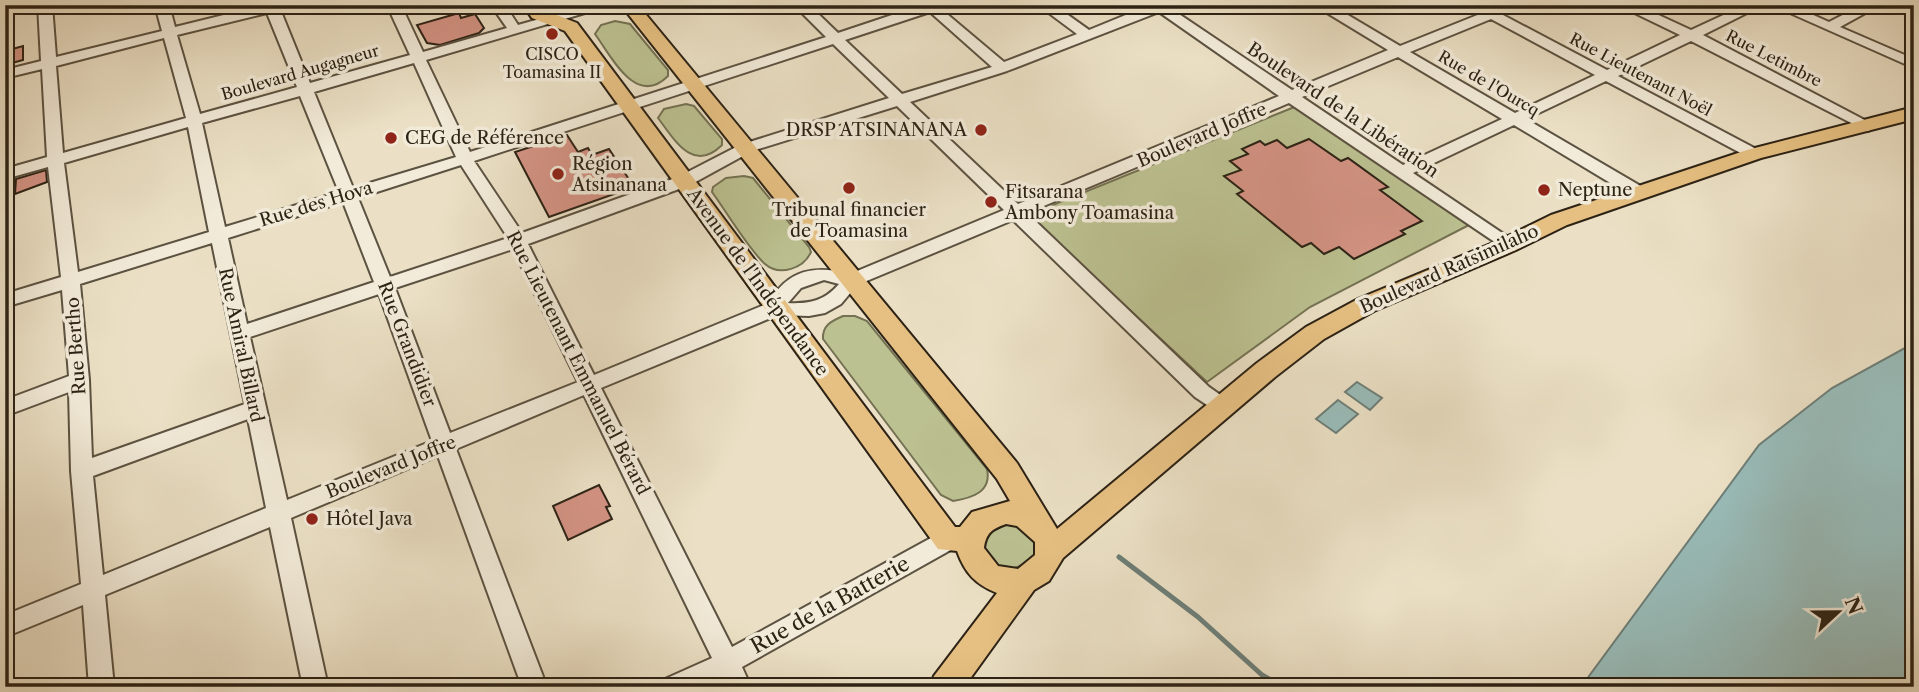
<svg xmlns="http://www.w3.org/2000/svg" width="1919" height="692" font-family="'Libre Caslon Text',serif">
  <rect width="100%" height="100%" fill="#ebe0c5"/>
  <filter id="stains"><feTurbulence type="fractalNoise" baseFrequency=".00286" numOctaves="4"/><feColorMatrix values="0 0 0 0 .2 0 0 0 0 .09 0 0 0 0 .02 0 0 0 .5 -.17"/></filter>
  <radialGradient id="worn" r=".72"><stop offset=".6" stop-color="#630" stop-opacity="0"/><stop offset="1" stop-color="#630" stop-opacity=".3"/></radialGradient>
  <g fill="#bcc191" stroke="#747253" stroke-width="2">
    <path d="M 615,21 L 630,24 L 668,70 L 668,76 C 636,108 611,56 595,34 L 601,25 Z"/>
    <path d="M 686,104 L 694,106 L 722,139 L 722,145 C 693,174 674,139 658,118 L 664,109 Z"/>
    <polygon points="1297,106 1469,225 1310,307 1207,382 1028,215"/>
    <path d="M 744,176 L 753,178 L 809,247 L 811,252 C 804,268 780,277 765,264 C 749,250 726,211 712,192 L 713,187 L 726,178 Z"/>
    <path d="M 843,316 L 855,316 L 867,321 L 987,469 C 992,492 972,498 953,501 L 941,495 L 823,339 C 822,325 832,321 843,316 Z"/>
    <path d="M 1001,519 L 1035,531 L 1038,553 C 1010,576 1001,575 981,545 L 983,534 Z"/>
  </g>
  <g fill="#99bcb9" stroke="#6d7e77" stroke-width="2">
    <polygon points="1914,343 1914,687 1581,687 1759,445 1832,388"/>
    <polygon points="1357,382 1382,398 1370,410 1345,392"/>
    <polygon points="1338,400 1358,414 1336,433 1316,419"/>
  </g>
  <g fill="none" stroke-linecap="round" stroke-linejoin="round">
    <polyline stroke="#6d7e77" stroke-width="5" points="1119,557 1198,617 1262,675 1283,687"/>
  </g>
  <g fill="#d49384" stroke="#2c2215" stroke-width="2">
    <polygon points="459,13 461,18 475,14 484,28 479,33 440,45 427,43 417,25"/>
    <polygon points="23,46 23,60 5,65 5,51"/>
    <polygon points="567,135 578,152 588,148 592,155 609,149 634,187 549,217 515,152"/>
    <polygon points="1309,139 1341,161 1348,158 1388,187 1380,190 1422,221 1401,231 1405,234 1354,259 1339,247 1324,254 1311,243 1302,247 1237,194 1243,191 1224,176 1241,170 1230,161 1248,154 1242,149 1260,141 1265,145 1277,140 1287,148"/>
    <polygon points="46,170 47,182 15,194 16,179"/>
    <polygon points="599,485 610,506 606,507 612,519 568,540 553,506"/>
  </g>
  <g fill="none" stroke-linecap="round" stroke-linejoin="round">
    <defs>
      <g id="minor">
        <path d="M 38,5 L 52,5 L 56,57 L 162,31 L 155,5 L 169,5 L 175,27 L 264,5 L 288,5 L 280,9 L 310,83 L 410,55 L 387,5 L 401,5 L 423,52 L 507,28 L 491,5 L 505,5 L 518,25 L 589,5 L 612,5 L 426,60 L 470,152 L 826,37 L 794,5 L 809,5 L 838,33 L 922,5 L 946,5 L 941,9 L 1004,62 L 1077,34 L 1038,5 L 1054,5 L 1089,30 L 1150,5 L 1173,5 L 1170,8 L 1292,90 L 1388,50 L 1314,5 L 1331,5 L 1400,46 L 1480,14 L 1467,5 L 1485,5 L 1492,9 L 1502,5 L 1522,5 L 1503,15 L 1607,70 L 1680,35 L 1618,5 L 1637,5 L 1691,30 L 1745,5 L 1763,5 L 1703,35 L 1876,126 L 1868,131 L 1863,129 L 1691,41 L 1618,76 L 1760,151 L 1762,154 L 1760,157 L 1748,157 L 1606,81 L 1526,119 L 1644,188 L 1646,192 L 1644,196 L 1632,196 L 1514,125 L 1413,173 L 1514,241 L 1517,245 L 1508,251 L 1289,103 L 1027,213 L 1209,387 L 1229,401 L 1232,407 L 1229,413 L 1222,415 L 1195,397 L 1013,220 L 857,285 L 841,304 L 825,313 L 809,316 L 778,315 L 601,388 L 732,647 L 940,533 L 948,530 L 956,533 L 959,540 L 956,547 L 742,667 L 751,687 L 726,687 L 722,678 L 702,687 L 662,687 L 665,679 L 712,658 L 584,395 L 456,449 L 547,687 L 522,687 L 438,456 L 291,518 L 328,687 L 303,687 L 270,527 L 105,595 L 114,687 L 89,687 L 83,605 L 5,637 L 5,615 L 81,584 L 71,471 L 69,392 L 5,416 L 5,400 L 69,376 L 62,290 L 5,307 L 5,294 L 61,277 L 48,167 L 5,179 L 5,169 L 47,157 L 42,69 L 5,78 L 5,70 L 41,61 ZM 930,12 L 992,67 L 902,94 L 845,40 ZM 1159,12 L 1279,96 L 1018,204 L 910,102 L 1007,71 ZM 267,13 L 297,87 L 200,114 L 177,35 ZM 1491,19 L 1595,75 L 1515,113 L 1410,52 ZM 164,38 L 186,118 L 63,153 L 56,66 ZM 833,44 L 889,98 L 740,145 L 678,177 L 522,233 L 474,161 ZM 1398,57 L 1502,119 L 1403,165 L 1302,97 ZM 414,63 L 456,157 L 353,188 L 314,92 ZM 300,96 L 339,192 L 225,227 L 202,123 ZM 897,106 L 1004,210 L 850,274 C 815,265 788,269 769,303 L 594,375 L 528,244 L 690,185 L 752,151 ZM 188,127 L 209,232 L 78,272 L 64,163 ZM 461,165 L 508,238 L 390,277 L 358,198 ZM 343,202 L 374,282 L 247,324 L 228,238 ZM 212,243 L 245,404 L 92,458 L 89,380 L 80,284 ZM 513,249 L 578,382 L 450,433 L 395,288 ZM 824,280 L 839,284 C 824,301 810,304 788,303 L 801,288 ZM 379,294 L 432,441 L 287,500 L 250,337 ZM 248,419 L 266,508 L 103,575 L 93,476 Z"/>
        <polygon points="1772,5 1791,5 1829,22 1862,5 1880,5 1840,27 1914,59 1914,68"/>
      </g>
      <path id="major" d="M 523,5 L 540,5 L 544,10 L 577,23 L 955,527 L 960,527 L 972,512 L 1010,501 L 997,479 L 621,5 L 638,5 L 1017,463 L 1057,529 L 1257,363 L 1306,327 L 1358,299 L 1500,240 L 1551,215 L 1747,150 L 1914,107 L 1914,119 L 1761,158 L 1567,225 L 1516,250 L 1374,311 L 1324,339 L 1275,377 L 1063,558 L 1049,581 L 1034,590 L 964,687 L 929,687 L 934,676 L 997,593 C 975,584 965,573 957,551 L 938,549 L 565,31 L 532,18 ZM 1006,524 L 1017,526 L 1035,542 L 1035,555 L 1018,569 L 998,566 L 984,548 C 986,533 992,529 1006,524 Z"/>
    </defs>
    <use href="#minor" stroke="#5c5241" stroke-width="4"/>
    <use href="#major" stroke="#2c2215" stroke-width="4"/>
    <use href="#minor" fill="#f2ebd9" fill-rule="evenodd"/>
    <use href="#major" fill="#e6c082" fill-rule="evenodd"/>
  </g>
  <g fill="#8f2418" stroke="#f2ebd9" stroke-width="2.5">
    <circle cx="552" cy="34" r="7"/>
    <circle cx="981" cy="130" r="7"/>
    <circle cx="391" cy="138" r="7"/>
    <circle cx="558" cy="174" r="7"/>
    <circle cx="849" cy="188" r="7"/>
    <circle cx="1544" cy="190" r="7"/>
    <circle cx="991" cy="202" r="7"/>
    <circle cx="312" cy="519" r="7"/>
  </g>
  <g text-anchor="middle" stroke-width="7" stroke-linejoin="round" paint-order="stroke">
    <g font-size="16" fill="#2c2215" stroke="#f2ebd9">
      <text x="552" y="60">CISCO<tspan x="552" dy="18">Toamasina II</tspan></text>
    </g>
    <g font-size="16" fill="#2c2215" stroke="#f2ebd9">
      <text transform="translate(1774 58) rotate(27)" y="6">Rue Letimbre</text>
      <text transform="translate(300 72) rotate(-16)" y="6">Boulevard Augagneur</text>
      <text transform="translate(1641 74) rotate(28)" y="6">Rue Lieutenant Noël</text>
      <text transform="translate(1489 83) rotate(30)" y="6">Rue de l'Ourcq</text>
    </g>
    <g font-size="18" fill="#2c2215" stroke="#f2ebd9">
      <text transform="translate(1343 110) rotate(34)" y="6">Boulevard de la Libération</text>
      <text transform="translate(1202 135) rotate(-23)" y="6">Boulevard Joffre</text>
      <text transform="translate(316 204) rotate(-17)" y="6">Rue des Hova</text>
      <text transform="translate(1449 269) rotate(-24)" y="6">Boulevard Ratsimilaho</text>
      <text transform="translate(758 282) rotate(54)" y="6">Avenue de l'Indépendance</text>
      <text transform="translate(407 344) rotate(69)" y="6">Rue Grandidier</text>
      <text transform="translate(241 345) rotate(78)" y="6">Rue Amiral Billard</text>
      <text transform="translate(76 346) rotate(-94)" y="6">Rue Bertho</text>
      <text transform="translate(578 363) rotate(63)" y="6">Rue Lieutenant Emmanuel Bérard</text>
      <text transform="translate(391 467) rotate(-22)" y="6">Boulevard Joffre</text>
    </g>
    <g font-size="18" fill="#2c2215" stroke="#f2ebd9" text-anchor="start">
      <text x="967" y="136" text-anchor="end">DRSP ATSINANANA</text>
      <text x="405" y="144">CEG de Référence</text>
      <text x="572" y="170">Région<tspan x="572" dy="21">Atsinanana</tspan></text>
      <text x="1558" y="196">Neptune</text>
      <text x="1005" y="198">Fitsarana<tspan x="1005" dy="21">Ambony Toamasina</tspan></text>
      <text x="849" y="216" text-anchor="middle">Tribunal financier<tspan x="849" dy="21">de Toamasina</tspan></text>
      <text x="326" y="525">Hôtel Java</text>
    </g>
    <g font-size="21" fill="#2c2215" stroke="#f2ebd9">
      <text transform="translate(830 605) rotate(-29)" y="7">Rue de la Batterie</text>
    </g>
  </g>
  <rect width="1919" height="692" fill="none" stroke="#ebe0c5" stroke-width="28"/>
  <rect x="7" y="7" width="1905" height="678" fill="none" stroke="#2c2215" stroke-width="3.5"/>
  <rect x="14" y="14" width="1891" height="664" fill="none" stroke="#2c2215" stroke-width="2"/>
  <g transform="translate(1838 612) rotate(68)" stroke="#f2ebd9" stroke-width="5" paint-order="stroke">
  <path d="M0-5L12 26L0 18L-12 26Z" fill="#2c2215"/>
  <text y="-10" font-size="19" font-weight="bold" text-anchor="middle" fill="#2c2215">N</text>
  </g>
  <rect width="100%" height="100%" filter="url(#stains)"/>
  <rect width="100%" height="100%" fill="url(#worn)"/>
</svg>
